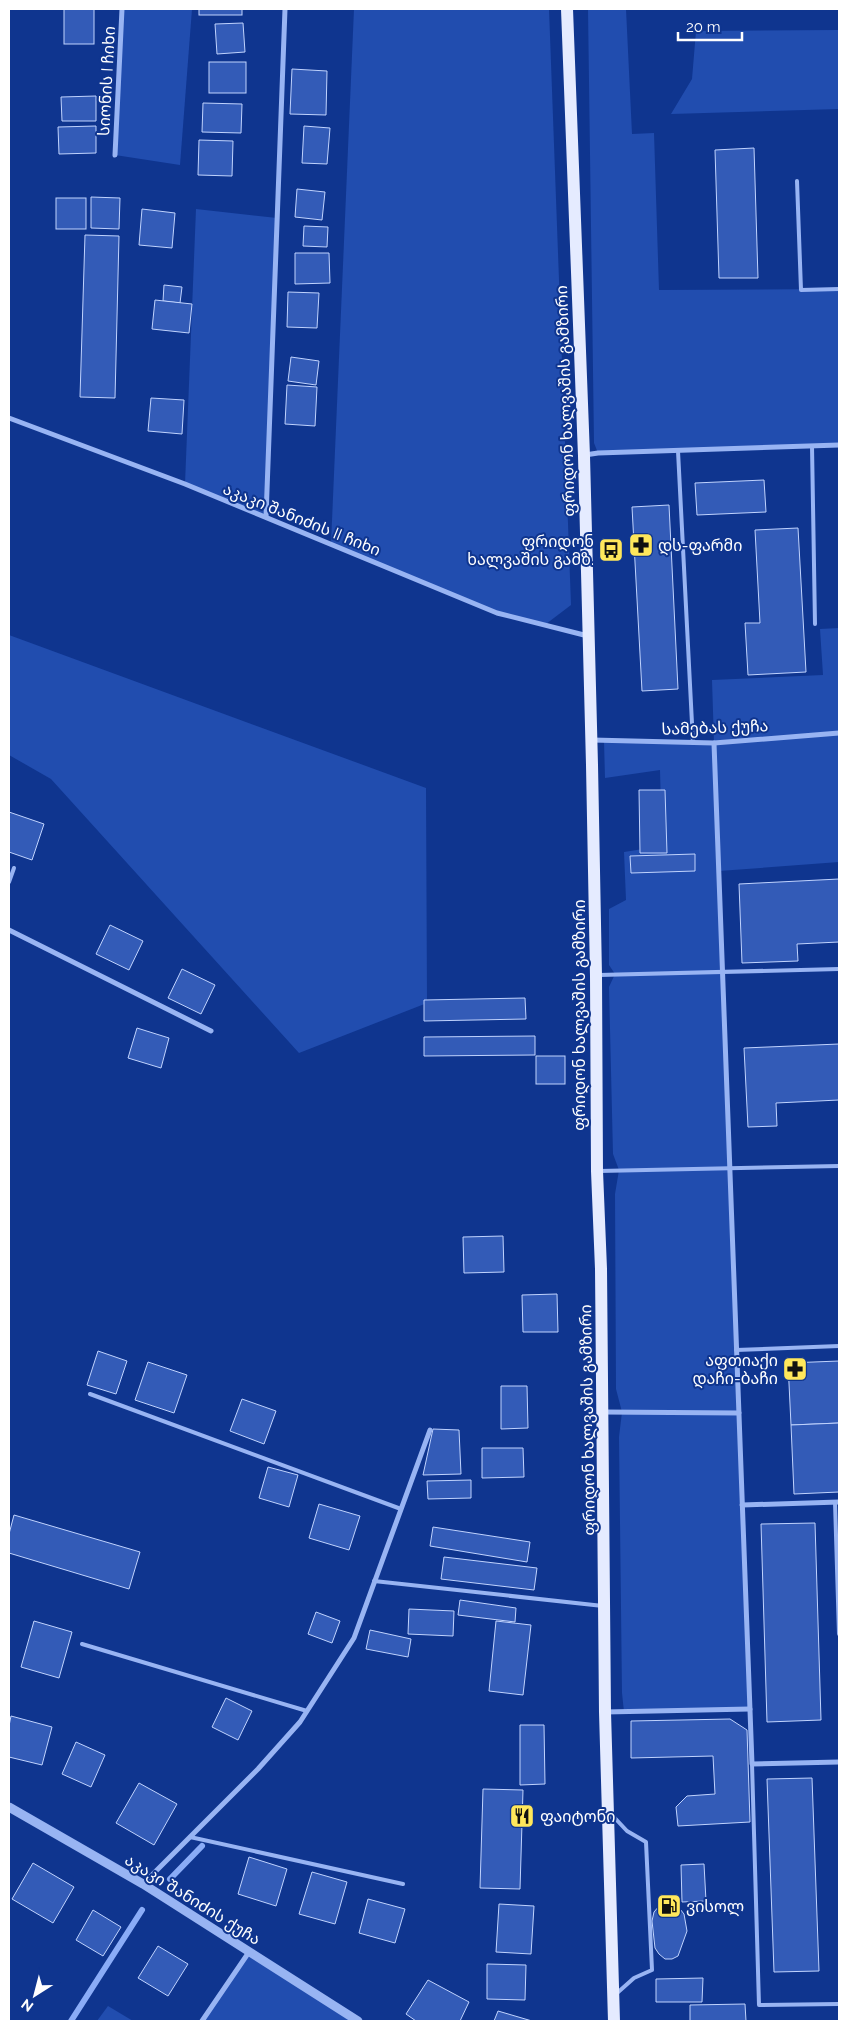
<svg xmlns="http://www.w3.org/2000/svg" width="848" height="2030" font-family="Raleway,'Noto Sans Georgian',sans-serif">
  <rect width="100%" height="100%" fill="#0f358f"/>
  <g fill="#214daf">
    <polygon points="122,9 192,9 180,165 115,155"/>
    <polygon points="354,9 549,9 571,605 546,624 497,613 331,544"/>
    <polygon points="588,9 626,9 632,134 654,133 659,290 839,289 839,445 598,453 594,443"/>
    <polygon points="839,30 839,109 671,114 692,79 696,31"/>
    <polygon points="196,209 277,218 266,517 185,484"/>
    <polygon points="839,628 839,862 719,871 750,1709 624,1712 622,1693 619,1437 622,1412 616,1389 615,1194 619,1170 613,1154 609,987 615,974 609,965 609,909 626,900 624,852 662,846 660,770 605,778 604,741 714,743 712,680 823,675 820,629"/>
    <polygon points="9,635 426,788 427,1003 299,1053 51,779 9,755"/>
    <polygon points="249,1952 358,2021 202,2021"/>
    <polygon points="108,2006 133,2021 97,2021"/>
  </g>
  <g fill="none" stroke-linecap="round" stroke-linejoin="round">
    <g stroke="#8aacf7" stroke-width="6">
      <polyline points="170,1879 202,1846"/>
      <polyline points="71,2021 142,1910"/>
    </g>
  </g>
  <g fill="#335bb7" stroke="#c0d3fe">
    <rect x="64" y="9" width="30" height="35"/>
    <rect x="199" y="9" width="43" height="6"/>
    <polygon points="243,23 245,52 217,54 215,24"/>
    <rect x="209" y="62" width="37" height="31"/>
    <polygon points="292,69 327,71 326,115 290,114"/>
    <polygon points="96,96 96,121 62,121 61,97"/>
    <polygon points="203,103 242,104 241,133 202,132"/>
    <polygon points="96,126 96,153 59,154 58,127"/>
    <polygon points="304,126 330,128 327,164 302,163"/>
    <polygon points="199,140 233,141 232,176 198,175"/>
    <polygon points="754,148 758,278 719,278 715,150"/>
    <polygon points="297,189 325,192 322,220 295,217"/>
    <polygon points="91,197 120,198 119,229 91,228"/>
    <rect x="56" y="198" width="30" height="31"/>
    <polygon points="142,209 175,213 172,248 139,245"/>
    <polygon points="304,226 328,227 327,247 303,246"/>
    <polygon points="85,235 119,236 115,398 80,397"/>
    <polygon points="295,253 329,253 330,283 295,284"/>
    <polygon points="164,285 182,287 180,303 163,301"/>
    <polygon points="288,292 319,293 317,328 287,327"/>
    <polygon points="155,300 192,304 189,333 152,329"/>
    <polygon points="291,357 319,361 316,385 288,381"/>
    <polygon points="287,385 317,387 315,426 285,424"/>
    <polygon points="151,398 184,400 182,434 148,431"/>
    <polygon points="764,480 766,512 697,515 695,483"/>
    <polygon points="669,505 678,689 642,691 632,507"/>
    <polygon points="798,528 806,672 748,675 745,623 760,623 755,530"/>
    <polygon points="639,790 665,790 667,853 640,853"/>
    <polygon points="9,812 44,824 32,860 9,852"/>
    <polygon points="695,854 695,871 631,873 630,856"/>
    <polygon points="839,879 839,942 797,944 798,961 742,963 739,884"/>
    <polygon points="110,925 143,941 129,970 96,954"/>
    <polygon points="182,969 215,985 201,1014 168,998"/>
    <polygon points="525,998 526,1019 424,1021 424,1000"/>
    <polygon points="137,1028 169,1038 161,1068 128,1058"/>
    <polygon points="535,1036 535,1055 424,1056 424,1037"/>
    <polygon points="839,1044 839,1100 776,1103 777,1126 748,1127 744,1048"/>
    <rect x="536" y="1056" width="29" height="28"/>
    <polygon points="503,1236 504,1272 464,1273 463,1237"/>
    <polygon points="557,1294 558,1332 523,1332 522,1295"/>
    <polygon points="98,1351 127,1361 116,1394 87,1385"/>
    <polygon points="839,1361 839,1423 791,1425 788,1363"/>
    <polygon points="148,1362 187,1375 174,1413 135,1400"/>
    <polygon points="501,1386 527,1386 528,1428 501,1429"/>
    <polygon points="242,1399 276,1411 264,1444 230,1431"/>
    <polygon points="839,1423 839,1492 794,1494 791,1425"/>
    <polygon points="433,1429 459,1430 461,1474 423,1475"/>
    <polygon points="482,1448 523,1448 524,1477 482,1478"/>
    <polygon points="268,1467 298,1475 289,1507 259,1498"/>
    <polygon points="471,1480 471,1498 428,1499 427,1481"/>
    <polygon points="319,1504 360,1516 349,1550 309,1538"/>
    <polygon points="14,1515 140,1552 129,1589 9,1553 9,1534"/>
    <polygon points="815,1523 821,1720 767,1722 761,1524"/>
    <polygon points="433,1527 530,1542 527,1562 430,1546"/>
    <polygon points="444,1557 537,1568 534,1590 441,1579"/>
    <polygon points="460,1600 516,1608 515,1622 458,1615"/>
    <polygon points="409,1609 454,1611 453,1636 408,1634"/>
    <polygon points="316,1612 340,1621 332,1643 308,1634"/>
    <polygon points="34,1621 72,1632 59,1678 21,1667"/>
    <polygon points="496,1621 531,1625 523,1695 489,1691"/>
    <polygon points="370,1630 411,1639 408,1657 366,1649"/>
    <polygon points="226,1698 252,1711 238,1740 212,1727"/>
    <polygon points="11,1716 52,1727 42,1765 9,1757 9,1726"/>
    <polygon points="730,1719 747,1730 750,1822 678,1826 676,1807 687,1796 715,1794 713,1756 631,1758 631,1721"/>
    <polygon points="520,1725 544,1725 545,1784 520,1785"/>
    <polygon points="76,1742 105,1755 91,1787 62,1774"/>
    <polygon points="812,1778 819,1971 774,1972 767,1779"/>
    <polygon points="139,1783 177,1804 154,1845 116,1823"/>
    <polygon points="483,1789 523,1790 520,1889 480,1888"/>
    <polygon points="249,1857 287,1869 276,1906 238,1894"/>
    <polygon points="33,1863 74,1887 53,1923 12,1899"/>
    <polygon points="704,1864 706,1901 682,1902 681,1865"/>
    <polygon points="312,1872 347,1882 335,1924 299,1914"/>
    <polygon points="368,1899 405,1909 395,1943 359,1933"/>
    <polygon points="668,1902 676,1904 684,1914 687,1931 678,1956 672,1959 665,1959 659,1954 655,1948 652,1921 654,1912 660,1905"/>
    <polygon points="499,1904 534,1906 531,1954 496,1952"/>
    <polygon points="93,1910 121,1927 103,1956 76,1940"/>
    <polygon points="158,1946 188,1964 168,1996 138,1978"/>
    <polygon points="487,1964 526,1965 525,2000 487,1999"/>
    <polygon points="703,1978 702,2002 656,2002 656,1979"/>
    <polygon points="428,1980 469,2002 460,2021 416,2021 406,2014"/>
    <polygon points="745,2004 746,2021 690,2021 690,2005"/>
    <polygon points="498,2011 532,2021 494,2021"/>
  </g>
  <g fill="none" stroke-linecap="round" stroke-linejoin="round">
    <g stroke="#98b4f3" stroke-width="4">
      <polyline points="797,181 801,290 839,289"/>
      <polyline points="812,446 815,624"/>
      <polyline points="678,451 693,743"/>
      <polyline points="9,882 14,868"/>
      <polyline points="599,975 839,969"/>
      <polyline points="599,1171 839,1166"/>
      <polyline points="736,1350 839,1346"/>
      <polyline points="90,1394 401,1509"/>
      <polyline points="835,1502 839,1634"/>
      <polyline points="374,1581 603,1606"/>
      <polyline points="82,1644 307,1711"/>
      <polyline points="752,1764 759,2005 839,2004"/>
      <polyline points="612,1815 627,1831 646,1842 652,1970 634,1978 616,1994"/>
      <polyline points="190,1837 403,1884"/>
    </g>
    <g stroke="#98b4f3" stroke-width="5">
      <polyline points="115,155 122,9"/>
      <polyline points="9,418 185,484 497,613 588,636"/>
      <polyline points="585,455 598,453 839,445"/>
      <polyline points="266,517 285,9"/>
      <polyline points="592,740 714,743 839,733"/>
      <polyline points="714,743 752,1764 839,1762"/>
      <polyline points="9,930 211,1031"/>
      <polyline points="603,1412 739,1413"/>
      <polyline points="742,1505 839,1502"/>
      <polyline points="605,1712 750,1709"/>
      <polyline points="143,1884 258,1769 300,1722 354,1638 430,1430"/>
      <polyline points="202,2021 249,1952"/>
    </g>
    <polyline stroke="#98b4f3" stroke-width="9" points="9,1807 143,1884 358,2021"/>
    <polyline stroke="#e5ebff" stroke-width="12" points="567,9 584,456 592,765 596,976 597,1171 601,1269 605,1712 614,2021"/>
  </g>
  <defs>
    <symbol id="pharmacy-square" viewBox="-11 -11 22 22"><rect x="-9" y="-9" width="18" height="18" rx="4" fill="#ffe75b" stroke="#0f358f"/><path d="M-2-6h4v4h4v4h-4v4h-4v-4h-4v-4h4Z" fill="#111"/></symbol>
    <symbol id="bus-square" viewBox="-11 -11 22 22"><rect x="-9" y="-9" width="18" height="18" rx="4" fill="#ffe75b" stroke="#0f358f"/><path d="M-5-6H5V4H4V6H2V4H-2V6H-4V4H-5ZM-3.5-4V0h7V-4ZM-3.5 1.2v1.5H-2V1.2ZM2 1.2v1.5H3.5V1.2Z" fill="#111"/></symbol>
    <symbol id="restaurant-square" viewBox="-11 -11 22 22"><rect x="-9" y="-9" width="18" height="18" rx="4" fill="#ffe75b" stroke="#0f358f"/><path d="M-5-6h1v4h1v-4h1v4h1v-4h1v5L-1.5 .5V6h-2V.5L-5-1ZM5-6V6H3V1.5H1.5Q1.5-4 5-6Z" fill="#111"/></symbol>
    <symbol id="fuel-square" viewBox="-11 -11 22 22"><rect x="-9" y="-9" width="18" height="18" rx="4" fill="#ffe75b" stroke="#0f358f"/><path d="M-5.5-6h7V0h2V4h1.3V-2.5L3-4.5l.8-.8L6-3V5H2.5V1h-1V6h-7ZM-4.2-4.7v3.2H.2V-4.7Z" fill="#111"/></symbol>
  </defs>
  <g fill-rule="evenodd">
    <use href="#pharmacy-square" x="627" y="531" width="28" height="28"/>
    <use href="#bus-square" x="597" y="536" width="28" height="28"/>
    <use href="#pharmacy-square" x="781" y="1355" width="28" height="28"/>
    <use href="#restaurant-square" x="508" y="1802" width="28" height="28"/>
    <use href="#fuel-square" x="655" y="1892" width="28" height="28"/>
  </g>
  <g text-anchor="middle" stroke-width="4" stroke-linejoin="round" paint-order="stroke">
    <g font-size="16" fill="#fff" stroke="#0f358f">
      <text transform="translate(106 81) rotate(-87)" y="6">სიონის I ჩიხი</text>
      <text transform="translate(565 401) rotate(-92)" y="6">ფრიდონ ხალვაშის გამზირი</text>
      <text transform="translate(302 519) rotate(22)" y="6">აკაკი შანიძის II ჩიხი</text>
      <text transform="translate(715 727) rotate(-2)" y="6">სამებას ქუჩა</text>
      <text transform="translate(579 1015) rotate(-90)" y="6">ფრიდონ ხალვაშის გამზირი</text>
      <text transform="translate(587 1420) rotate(-91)" y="6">ფრიდონ ხალვაშის გამზირი</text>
      <text transform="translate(193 1899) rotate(32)" y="6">აკაკი შანიძის ქუჩა</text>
    </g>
    <g font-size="16" fill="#fff" stroke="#0f358f" text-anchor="start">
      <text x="594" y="547" text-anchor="end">ფრიდონ<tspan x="594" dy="18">ხალვაშის გამზ.</tspan></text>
      <text x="658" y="551">დს-ფარმი</text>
      <text x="778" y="1366" text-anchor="end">აფთიაქი<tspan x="778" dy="18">დაჩი-ბაჩი</tspan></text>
      <text x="540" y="1822">ფაიტონი</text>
      <text x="686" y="1912">ვისოლ</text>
    </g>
  </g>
  <rect width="848" height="2030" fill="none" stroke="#ffffff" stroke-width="20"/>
  <g transform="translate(35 1995) rotate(216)" stroke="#0f358f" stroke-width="4" paint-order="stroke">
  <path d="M0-4L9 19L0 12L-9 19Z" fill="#ffffff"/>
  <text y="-8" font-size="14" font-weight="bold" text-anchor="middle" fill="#ffffff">N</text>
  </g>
  <path d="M678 32v8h64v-8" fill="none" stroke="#ffffff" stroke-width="2.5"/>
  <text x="686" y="32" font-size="15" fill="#ffffff" stroke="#0f358f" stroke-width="4" paint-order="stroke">20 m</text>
</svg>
